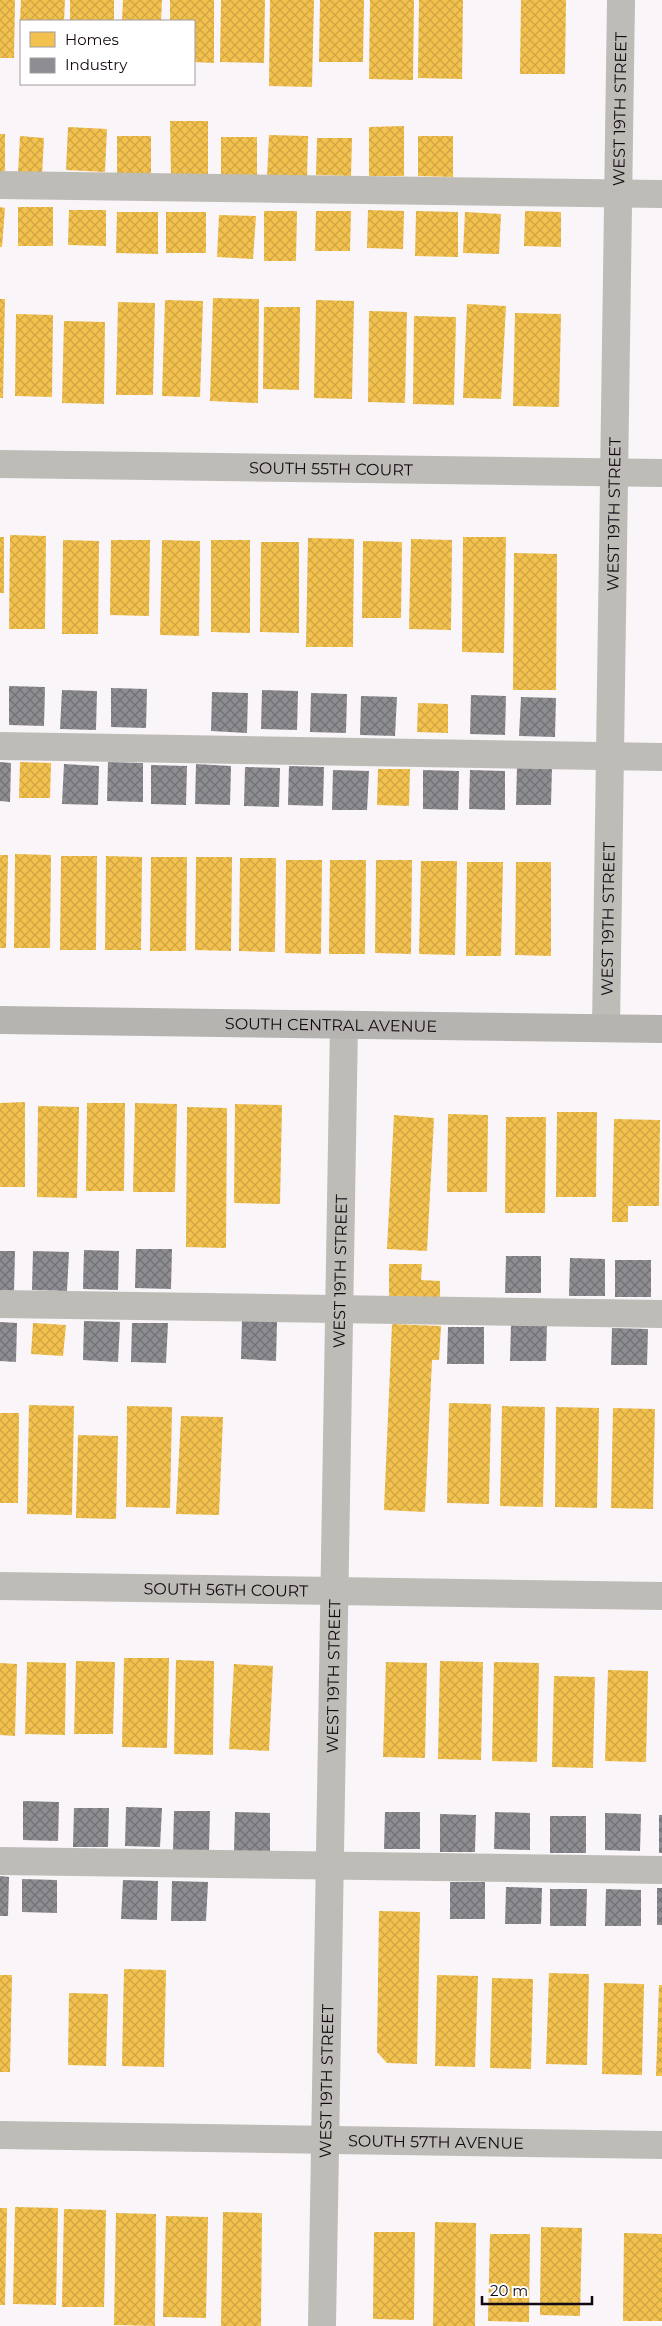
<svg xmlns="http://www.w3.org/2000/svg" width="662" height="2326" font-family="Montserrat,sans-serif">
  <defs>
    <pattern id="homes-cross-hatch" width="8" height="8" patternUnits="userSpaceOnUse" patternTransform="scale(1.25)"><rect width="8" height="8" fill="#f2c14e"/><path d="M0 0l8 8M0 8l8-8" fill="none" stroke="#cfa443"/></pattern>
    <pattern id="industry-cross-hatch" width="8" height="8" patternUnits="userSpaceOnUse" patternTransform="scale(1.25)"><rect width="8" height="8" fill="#8d8d92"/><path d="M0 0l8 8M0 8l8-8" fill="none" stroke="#727176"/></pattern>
  </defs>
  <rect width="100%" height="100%" fill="#faf5f8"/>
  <g fill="url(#homes-cross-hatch)">
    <polygon points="0,0 15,0 14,58 0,58"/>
    <polygon points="21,0 65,0 64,21 20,21"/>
    <rect x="70" y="0" width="44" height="21"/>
    <polygon points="123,0 162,0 161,21 122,21"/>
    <polygon points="170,0 214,0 214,63 194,62 194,21 170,21"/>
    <polygon points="221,0 265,0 264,63 220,62"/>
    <polygon points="270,0 314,0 312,87 269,86"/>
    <polygon points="320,0 364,0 363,62 319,62"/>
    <polygon points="370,0 414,0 413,80 369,79"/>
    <polygon points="419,0 463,0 462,79 418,78"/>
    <polygon points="521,0 566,0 565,74 520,74"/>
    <polygon points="170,121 208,121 208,176 171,176"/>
    <polygon points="404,126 404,176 369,176 369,127"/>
    <polygon points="68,127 107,129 105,172 66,170"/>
    <rect x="0" y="134" width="5" height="40"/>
    <polygon points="269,135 308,136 307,178 267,177"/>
    <polygon points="20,136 44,138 42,175 18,173"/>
    <polygon points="117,136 151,136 151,174 117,173"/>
    <polygon points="418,136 453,136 453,177 418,176"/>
    <rect x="221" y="137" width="36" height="39"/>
    <polygon points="317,138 352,138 351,176 316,175"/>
    <polygon points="0,207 5,208 2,247 0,247"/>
    <rect x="18" y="207" width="35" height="39"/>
    <polygon points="69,210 106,210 106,246 68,245"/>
    <polygon points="368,210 404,211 403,249 367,248"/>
    <polygon points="264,211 297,211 296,261 264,261"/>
    <polygon points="316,211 351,211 350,251 315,251"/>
    <polygon points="416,211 458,212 458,257 415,256"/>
    <polygon points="525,211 561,212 561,247 524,246"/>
    <polygon points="117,212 158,212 158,254 116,253"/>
    <rect x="166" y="212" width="40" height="41"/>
    <polygon points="465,212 501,214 499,254 463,253"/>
    <polygon points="219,215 256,216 253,259 217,257"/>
    <polygon points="213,298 259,299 258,403 210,401"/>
    <polygon points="0,299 5,299 3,398 0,398"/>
    <polygon points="165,300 203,301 200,397 162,396"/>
    <polygon points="316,300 354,301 352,399 314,398"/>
    <polygon points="118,302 155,303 153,395 116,395"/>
    <polygon points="467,304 506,306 501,399 463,398"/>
    <polygon points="264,307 300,307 299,390 263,389"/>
    <polygon points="369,311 407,312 405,403 368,402"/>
    <polygon points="515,313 561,314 559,407 513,406"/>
    <polygon points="16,314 53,315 52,397 15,396"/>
    <polygon points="414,316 456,317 454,405 413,404"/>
    <polygon points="64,321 105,322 104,404 62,403"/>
    <polygon points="10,535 46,536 45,629 9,629"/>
    <rect x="0" y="537" width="4" height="56"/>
    <polygon points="463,537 506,537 504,653 462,652"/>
    <polygon points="308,538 354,539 353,647 306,647"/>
    <polygon points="411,539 452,540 451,630 409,629"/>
    <polygon points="63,540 99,541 98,634 62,634"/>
    <polygon points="111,540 150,540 149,616 110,615"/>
    <polygon points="162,540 200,541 199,636 160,635"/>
    <polygon points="211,540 250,540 250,633 211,632"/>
    <polygon points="363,541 402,542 401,618 362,618"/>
    <polygon points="261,542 299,542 299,633 260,632"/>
    <polygon points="514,553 557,554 556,690 513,690"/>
    <polygon points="418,703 448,704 448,733 417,732"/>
    <polygon points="20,762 51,763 50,798 19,798"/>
    <polygon points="378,769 410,769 409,806 377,805"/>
    <polygon points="15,854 51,855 50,948 14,948"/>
    <polygon points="0,855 8,855 6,948 0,948"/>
    <polygon points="61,856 97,856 96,950 60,950"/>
    <polygon points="106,856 142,857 141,950 105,950"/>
    <polygon points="151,857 187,857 186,951 150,951"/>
    <polygon points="196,857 232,857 231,951 195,950"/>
    <polygon points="240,858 276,858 275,952 239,951"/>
    <polygon points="286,860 322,860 321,954 285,953"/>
    <polygon points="330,860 366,860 365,954 329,954"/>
    <polygon points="376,860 412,860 411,954 375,953"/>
    <polygon points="421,861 457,861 455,955 419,954"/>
    <polygon points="467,862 503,862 501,956 466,956"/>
    <polygon points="516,862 551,862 551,956 515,955"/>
    <polygon points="25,1102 25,1187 0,1187 0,1103"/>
    <polygon points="87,1103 125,1103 124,1191 86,1191"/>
    <polygon points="135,1103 177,1104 175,1192 133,1192"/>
    <polygon points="235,1104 282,1105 280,1204 234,1203"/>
    <polygon points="38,1106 79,1107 77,1198 37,1197"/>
    <polygon points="187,1107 227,1108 226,1248 186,1247"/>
    <polygon points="557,1112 597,1112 596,1197 556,1197"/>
    <polygon points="448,1114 488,1115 487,1192 447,1192"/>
    <polygon points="394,1115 434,1118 427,1251 387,1249"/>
    <polygon points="506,1117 546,1117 545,1213 505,1213"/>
    <polygon points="614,1119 660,1120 659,1206 628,1206 628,1222 612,1222"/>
    <polygon points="389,1264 422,1264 421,1280 440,1281 440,1297 389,1297"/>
    <polygon points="33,1323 66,1325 63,1356 31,1354"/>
    <polygon points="392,1324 441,1326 439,1360 432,1360 425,1512 384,1510"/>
    <polygon points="449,1403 491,1404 489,1504 447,1503"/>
    <polygon points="29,1405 74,1406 72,1515 27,1514"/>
    <polygon points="127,1406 172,1407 170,1508 126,1507"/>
    <polygon points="502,1406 545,1407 543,1507 500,1506"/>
    <polygon points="556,1407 599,1408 597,1508 555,1507"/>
    <polygon points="613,1408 655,1409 653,1509 611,1508"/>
    <polygon points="0,1413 19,1413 18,1503 0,1503"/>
    <polygon points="181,1416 223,1417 219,1515 176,1514"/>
    <polygon points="78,1435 118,1436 116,1519 76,1518"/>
    <polygon points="124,1658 169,1658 167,1748 122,1747"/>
    <polygon points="176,1660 214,1661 213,1755 174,1754"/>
    <polygon points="76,1661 115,1662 113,1734 74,1734"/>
    <polygon points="440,1661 483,1662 481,1760 438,1759"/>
    <polygon points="27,1662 66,1663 65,1735 25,1734"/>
    <polygon points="386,1662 427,1663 425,1758 383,1757"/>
    <polygon points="494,1662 539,1663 537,1762 492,1761"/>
    <polygon points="0,1663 17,1664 15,1736 0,1735"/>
    <polygon points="234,1664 273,1666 269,1751 229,1749"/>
    <polygon points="608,1670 648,1671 646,1762 605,1761"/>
    <polygon points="554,1676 595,1677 593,1768 552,1767"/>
    <polygon points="379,1911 420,1912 417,2064 387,2063 377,2052"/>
    <polygon points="124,1969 166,1970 164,2067 122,2066"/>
    <polygon points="549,1973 589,1974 587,2065 546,2064"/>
    <polygon points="0,1975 12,1975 10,2072 0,2072"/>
    <polygon points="437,1975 478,1976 475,2067 435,2066"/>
    <polygon points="492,1978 533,1979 531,2069 490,2068"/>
    <polygon points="604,1983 644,1984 642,2075 602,2074"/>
    <polygon points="659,1985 662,1985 662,2076 656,2076"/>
    <polygon points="69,1993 108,1994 106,2066 68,2065"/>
    <polygon points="15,2207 58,2208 56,2305 13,2304"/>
    <polygon points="0,2208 7,2208 5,2305 0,2305"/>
    <polygon points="64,2209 106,2210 104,2307 62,2307"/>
    <polygon points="223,2212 262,2213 261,2326 221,2326"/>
    <polygon points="116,2213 156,2214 155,2326 114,2325"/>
    <polygon points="166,2216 208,2217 206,2318 163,2317"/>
    <polygon points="435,2222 476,2223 475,2326 433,2326"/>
    <polygon points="541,2227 582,2228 580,2316 540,2315"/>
    <polygon points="374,2232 415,2232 414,2320 373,2319"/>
    <polygon points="624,2233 662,2234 662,2321 623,2321"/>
    <polygon points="490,2234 530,2234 529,2322 488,2321"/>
  </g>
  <g fill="url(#industry-cross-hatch)">
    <polygon points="9,686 45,687 44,726 9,725"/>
    <polygon points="111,688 147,689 146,728 111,727"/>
    <polygon points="62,690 97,691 96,730 60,729"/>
    <polygon points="262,690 298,691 297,730 261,729"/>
    <polygon points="212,692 248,693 247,733 211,731"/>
    <polygon points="311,693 347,694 346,733 310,732"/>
    <polygon points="471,695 506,696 505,735 470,734"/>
    <polygon points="361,696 397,697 395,736 360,735"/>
    <polygon points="521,697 556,698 555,737 519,736"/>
    <polygon points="0,762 11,763 10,802 0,801"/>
    <polygon points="108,762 143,763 143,802 107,801"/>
    <polygon points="64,764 99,766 98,805 62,804"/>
    <polygon points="196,764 231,766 230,805 195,804"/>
    <polygon points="151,765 187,766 186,805 151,804"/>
    <polygon points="289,766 324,767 323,806 288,805"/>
    <polygon points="517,766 552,766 551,805 516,805"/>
    <polygon points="245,767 280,768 279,807 244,806"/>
    <polygon points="333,770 369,771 367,810 332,810"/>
    <polygon points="423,770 459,771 458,810 423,809"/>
    <polygon points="470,770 505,771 505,810 469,809"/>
    <polygon points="136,1249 172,1249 171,1289 135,1288"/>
    <polygon points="84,1250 119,1251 118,1290 83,1289"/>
    <polygon points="0,1251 15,1251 14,1291 0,1290"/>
    <polygon points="33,1251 69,1252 67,1291 32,1290"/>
    <polygon points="506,1256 541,1256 541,1293 505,1293"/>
    <polygon points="570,1258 605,1259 605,1296 569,1296"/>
    <rect x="615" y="1260" width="36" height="37"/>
    <polygon points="242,1320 277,1322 276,1361 241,1359"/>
    <polygon points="84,1321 120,1322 118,1362 83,1360"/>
    <polygon points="0,1322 17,1323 16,1362 0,1361"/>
    <polygon points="132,1323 168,1323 166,1363 131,1362"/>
    <polygon points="511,1324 547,1324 546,1361 510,1361"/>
    <polygon points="448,1327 484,1327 484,1364 447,1364"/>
    <polygon points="612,1328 648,1329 647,1365 611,1365"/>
    <polygon points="23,1801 59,1802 58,1841 23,1840"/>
    <polygon points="126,1807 162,1808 160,1847 125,1846"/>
    <polygon points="74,1808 109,1808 108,1847 73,1847"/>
    <polygon points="174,1811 210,1811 209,1850 173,1850"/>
    <polygon points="235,1812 270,1813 270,1852 234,1851"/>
    <polygon points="385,1812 420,1812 420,1849 384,1849"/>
    <polygon points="495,1812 530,1813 530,1850 494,1849"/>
    <polygon points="605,1813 641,1814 640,1851 605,1850"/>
    <polygon points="440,1814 476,1815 475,1852 440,1852"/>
    <rect x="659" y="1815" width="3" height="38"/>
    <rect x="550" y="1816" width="36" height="37"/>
    <polygon points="0,1876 9,1877 8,1916 0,1916"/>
    <polygon points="22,1879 57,1880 57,1913 22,1912"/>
    <polygon points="123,1880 158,1881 157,1920 121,1919"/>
    <polygon points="172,1881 208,1882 206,1921 171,1921"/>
    <rect x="450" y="1882" width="35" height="37"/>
    <polygon points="506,1887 542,1888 541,1924 505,1924"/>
    <rect x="657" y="1888" width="5" height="37"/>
    <polygon points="550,1889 587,1889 586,1926 550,1926"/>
    <polygon points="606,1889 641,1890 641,1926 605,1926"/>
  </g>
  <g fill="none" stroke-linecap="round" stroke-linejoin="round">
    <g stroke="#bebcb7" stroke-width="28">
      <polyline points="0,185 662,194"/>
      <path id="s1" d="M 0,464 L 662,473"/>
      <polyline points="0,746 662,757"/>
      <path id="s2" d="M 606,1028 L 621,0"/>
      <polyline points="0,1304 662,1314"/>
      <path id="s3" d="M 0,1586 L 662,1596"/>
      <polyline points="0,1861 662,1870"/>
      <path id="s4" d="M 0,2135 L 662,2145"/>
      <path id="s5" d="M 322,2326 L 344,1025"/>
    </g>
    <path stroke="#b6b4b0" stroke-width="28" id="s6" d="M 0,1020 L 662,1029"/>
  </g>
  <g text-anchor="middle" stroke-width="5" stroke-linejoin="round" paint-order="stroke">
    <g font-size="16" fill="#130811" stroke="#fff">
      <text dy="6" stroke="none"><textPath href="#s2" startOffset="919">WEST 19TH STREET</textPath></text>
      <text dy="6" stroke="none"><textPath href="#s1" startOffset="331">SOUTH 55TH COURT</textPath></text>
      <text dy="6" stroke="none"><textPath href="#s2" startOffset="514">WEST 19TH STREET</textPath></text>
      <text dy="6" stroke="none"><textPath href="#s2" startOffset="109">WEST 19TH STREET</textPath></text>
      <text dy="6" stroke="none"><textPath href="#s6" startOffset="331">SOUTH CENTRAL AVENUE</textPath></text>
      <text dy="6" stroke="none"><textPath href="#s5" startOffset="1055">WEST 19TH STREET</textPath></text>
      <text dy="6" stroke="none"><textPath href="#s3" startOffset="226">SOUTH 56TH COURT</textPath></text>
      <text dy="6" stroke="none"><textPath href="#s5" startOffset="650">WEST 19TH STREET</textPath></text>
      <text dy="6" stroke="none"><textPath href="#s5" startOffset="245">WEST 19TH STREET</textPath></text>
      <text dy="6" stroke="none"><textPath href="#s4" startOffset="436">SOUTH 57TH AVENUE</textPath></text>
    </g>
  </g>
  <rect x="20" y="20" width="175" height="65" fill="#ffffff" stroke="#a19ca0"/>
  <rect x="30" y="32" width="25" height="15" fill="#f2c14e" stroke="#a19ca0"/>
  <text x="65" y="45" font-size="15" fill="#130811">Homes</text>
  <rect x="30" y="58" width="25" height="15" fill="#8d8d92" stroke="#a19ca0"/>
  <text x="65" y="70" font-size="15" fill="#130811">Industry</text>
  <path d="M482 2296v8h110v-8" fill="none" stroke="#130811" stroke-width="2.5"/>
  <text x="490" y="2296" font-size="15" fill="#130811" stroke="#ffffff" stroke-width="4" paint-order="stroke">20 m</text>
</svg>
